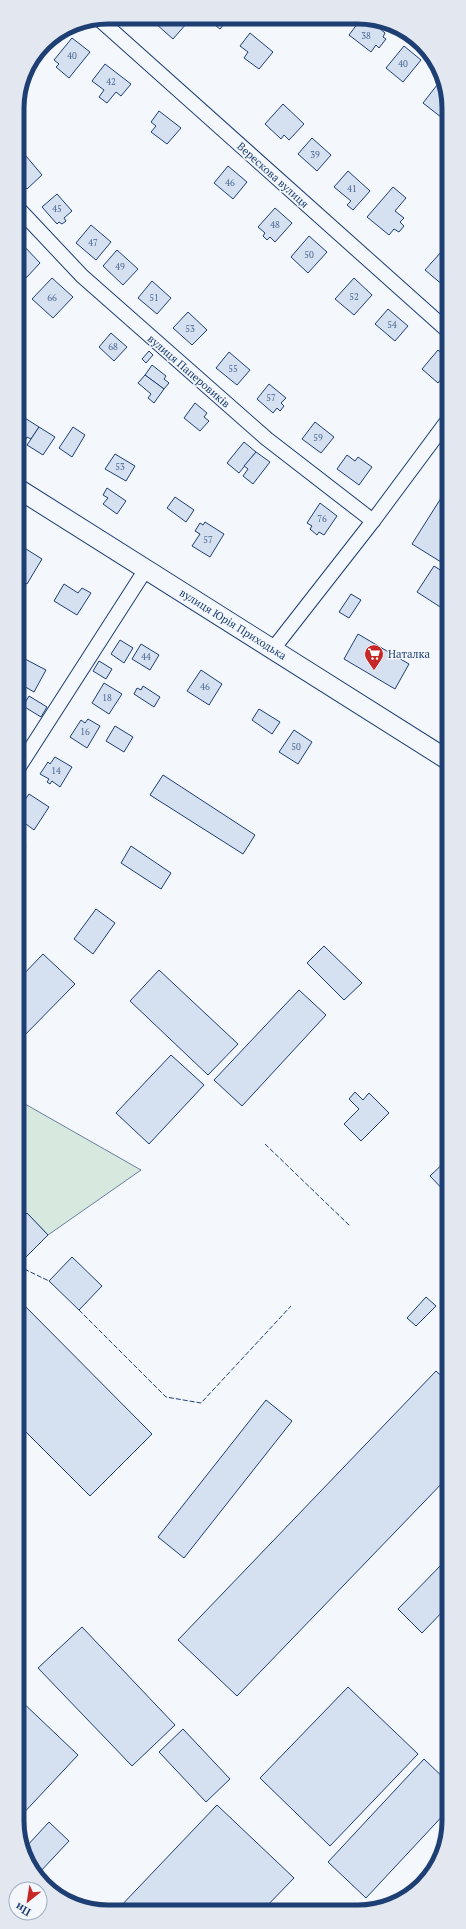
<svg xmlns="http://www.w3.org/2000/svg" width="466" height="1929" font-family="'PT Serif',serif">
  <rect width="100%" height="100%" fill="#f4f7fb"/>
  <polygon fill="#d7e8df" stroke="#687fa3" points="18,1100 141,1170 48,1235 27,1213 18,1222"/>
  <g fill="#d5e0f0" stroke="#1d3f73">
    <polygon points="148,17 161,17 155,23"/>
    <polygon points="161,17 180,17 187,23 173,39 155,23"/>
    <polygon points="206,18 229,18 220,29"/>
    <polygon points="361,19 375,19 382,24 379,28 385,33 383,37 386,39 379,48 376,45 371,52 349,35"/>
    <polygon points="250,33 273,52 259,69 244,58 248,52 240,46"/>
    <polygon points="72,38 90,52 69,78 56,67 59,64 54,60"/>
    <polygon points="404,46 421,60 403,82 386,68"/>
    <polygon points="105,64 131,84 121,96 116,92 107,103 99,97 104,90 92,81"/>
    <polygon points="441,80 448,96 448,119 446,121 423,103"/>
    <polygon points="283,104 304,124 289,140 284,135 281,139 265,124"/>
    <polygon points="159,111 181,128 167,144 151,132 156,126 151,122"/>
    <polygon points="312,138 331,155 317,171 298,154"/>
    <polygon points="26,156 42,175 27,189 17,178 17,164"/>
    <polygon points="228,166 247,182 233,199 214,183"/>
    <polygon points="348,171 370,191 353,210 347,205 351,201 334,187"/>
    <polygon points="393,187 406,198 395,211 404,218 400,222 404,226 399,232 394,229 389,235 367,217"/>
    <polygon points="57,194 72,211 64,218 66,221 62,224 59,222 57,224 42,207"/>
    <polygon points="275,208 292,223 275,242 270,237 267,240 263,236 265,233 258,227"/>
    <polygon points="91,225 111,242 96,260 76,243"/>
    <polygon points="309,236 327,252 308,273 291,257"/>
    <polygon points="23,245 40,263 26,278 17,269 17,251"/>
    <polygon points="117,250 138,269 123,285 103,266"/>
    <polygon points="442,251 448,257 448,281 444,286 425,270"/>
    <polygon points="52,278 73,297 53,318 32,299"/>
    <polygon points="354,278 372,295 354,315 335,299"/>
    <polygon points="152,281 171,298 157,314 138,298"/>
    <polygon points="388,309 408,326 395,341 375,324"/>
    <polygon points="188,312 207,330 192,345 173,328"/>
    <polygon points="111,333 127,347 114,361 99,347"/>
    <polygon points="438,350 448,359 448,371 438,383 422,369"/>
    <polygon points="149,351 153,355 146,363 142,359"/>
    <polygon points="229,352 250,370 237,385 216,368"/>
    <polygon points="152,365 166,376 164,379 169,383 164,389 145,375"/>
    <polygon points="145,375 164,389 154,403 148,398 151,394 138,383"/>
    <polygon points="269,384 286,398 281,403 284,406 280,411 277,408 273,413 257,399"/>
    <polygon points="195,403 207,413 204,417 209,421 200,431 184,418"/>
    <polygon points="20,415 39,427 31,439 27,437 24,443 17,439 17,419"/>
    <polygon points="315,422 334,437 321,453 302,439"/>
    <polygon points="39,427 55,437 43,455 27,445"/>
    <polygon points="73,427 85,435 72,457 59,448"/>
    <polygon points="244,442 256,452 239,473 227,463"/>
    <polygon points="256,452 270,462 253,484 243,476 248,469 244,466"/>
    <polygon points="115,454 135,466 126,481 105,469"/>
    <polygon points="347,455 355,461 358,457 372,467 359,485 337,469"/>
    <polygon points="448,487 448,550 441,562 412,544"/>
    <polygon points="107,488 126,501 117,514 103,504 108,498 103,495"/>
    <polygon points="175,497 194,510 186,522 167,508"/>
    <polygon points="320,503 337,516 324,535 319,532 317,535 310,529 312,526 307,523"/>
    <polygon points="205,522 224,534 210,557 192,546 200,534 195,531 200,523 203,525"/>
    <polygon points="26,549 42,559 27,584 17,578 17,563"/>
    <polygon points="434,566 448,575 448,612 417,592"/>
    <polygon points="64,584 78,593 82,588 91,593 77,615 54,601"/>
    <polygon points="351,594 361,600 349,618 339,612"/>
    <polygon points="358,634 409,664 395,689 344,659"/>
    <polygon points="120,640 133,648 124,663 111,654"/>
    <polygon points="141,644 159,655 150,670 132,659"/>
    <polygon points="25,659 46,670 34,692 17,682 17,673"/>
    <polygon points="99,661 112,669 106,679 93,671"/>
    <polygon points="201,670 222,684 209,705 187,691"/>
    <polygon points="448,675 448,685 444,682"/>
    <polygon points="104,683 122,694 109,714 92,703"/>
    <polygon points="143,686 160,697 154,707 134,694 137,688 141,690"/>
    <polygon points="29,696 47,707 41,717 23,706"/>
    <polygon points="259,709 280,722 272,734 252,720"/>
    <polygon points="88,719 100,726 87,748 70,737 81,720 85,723"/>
    <polygon points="115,726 133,737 124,752 106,741"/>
    <polygon points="294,730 312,742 298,764 279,752"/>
    <polygon points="55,757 72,767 60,787 52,781 50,784 47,782 49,779 40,774 48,762 50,764"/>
    <polygon points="163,775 255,835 243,854 150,795"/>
    <polygon points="29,794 49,807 34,830 26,824 23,828 19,825 21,821 17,819 17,811"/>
    <polygon points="17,840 26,846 17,859"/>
    <polygon points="131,846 171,873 161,889 121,863"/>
    <polygon points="96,909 115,923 93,954 74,939"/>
    <polygon points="324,946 362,983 344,1000 307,963"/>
    <polygon points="43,954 75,984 18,1042 18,980"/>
    <polygon points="159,970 238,1044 208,1075 130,1001"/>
    <polygon points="299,990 326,1015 242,1106 214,1080"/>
    <polygon points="171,1055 204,1085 149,1144 116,1113"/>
    <polygon points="355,1092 363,1100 369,1093 389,1113 361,1141 344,1124 359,1109 349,1099"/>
    <polygon points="449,1158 449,1196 430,1176"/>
    <polygon points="27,1213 48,1235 18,1265 18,1222"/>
    <polygon points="72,1257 102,1286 79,1310 49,1281"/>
    <polygon points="426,1297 436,1306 416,1326 407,1318"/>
    <polygon points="18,1299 152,1434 90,1496 18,1424"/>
    <polygon points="436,1371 449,1383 449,1476 237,1696 178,1640"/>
    <polygon points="266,1400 292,1421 184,1558 158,1537"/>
    <polygon points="449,1557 449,1605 422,1633 398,1609"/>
    <polygon points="18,1565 23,1571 18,1577"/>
    <polygon points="82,1627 175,1725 132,1766 38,1668"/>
    <polygon points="348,1687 418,1754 330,1846 260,1778"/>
    <polygon points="18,1698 78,1755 18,1819"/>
    <polygon points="183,1729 230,1779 206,1802 159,1752"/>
    <polygon points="424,1759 449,1783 449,1809 366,1898 328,1862"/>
    <polygon points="217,1805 294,1878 262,1911 117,1910"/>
    <polygon points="49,1822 69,1841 38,1874 25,1848"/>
  </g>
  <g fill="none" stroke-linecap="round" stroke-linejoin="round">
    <defs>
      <g id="street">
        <polyline points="99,19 448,331"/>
        <polyline points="17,207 82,276 267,439 373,521"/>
        <polyline points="273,649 373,521 448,420"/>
        <polyline points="17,770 146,569"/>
      </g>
      <polyline id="secondary" points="17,488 448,760"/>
    </defs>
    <use href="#street" stroke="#1d3f73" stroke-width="16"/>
    <use href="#secondary" stroke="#1d3f73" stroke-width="21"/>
    <use href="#street" stroke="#f4f7fb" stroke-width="14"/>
    <use href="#secondary" stroke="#f4f7fb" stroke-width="19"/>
    <g stroke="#1d3f73" stroke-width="1" stroke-dasharray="5 2" stroke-linecap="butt">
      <polyline points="265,1144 350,1226"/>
      <polyline points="18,1266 49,1281"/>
      <polyline points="79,1310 166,1397 201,1403 291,1306"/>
    </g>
  </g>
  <defs>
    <symbol id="supermarket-pin" viewBox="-11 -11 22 30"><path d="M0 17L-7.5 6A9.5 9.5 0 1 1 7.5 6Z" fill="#c62828" stroke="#f4f7fb"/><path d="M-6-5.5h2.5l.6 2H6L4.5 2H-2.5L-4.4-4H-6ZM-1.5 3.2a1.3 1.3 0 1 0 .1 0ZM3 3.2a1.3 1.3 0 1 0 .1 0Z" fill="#fff"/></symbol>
  </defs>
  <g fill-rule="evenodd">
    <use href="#supermarket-pin" x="363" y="643" width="22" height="30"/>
  </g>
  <g text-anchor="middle" stroke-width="3" stroke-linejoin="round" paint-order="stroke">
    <g font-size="9" fill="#4b6792">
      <text x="366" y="39">38</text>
      <text x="72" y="59">40</text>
      <text x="403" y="67">40</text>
      <text x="111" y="85">42</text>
      <text x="315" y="158">39</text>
      <text x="230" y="186">46</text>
      <text x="352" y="192">41</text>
      <text x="57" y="212">45</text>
      <text x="275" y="228">48</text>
      <text x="93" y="246">47</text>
      <text x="309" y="258">50</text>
      <text x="120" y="270">49</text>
      <text x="354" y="300">52</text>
      <text x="52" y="301">66</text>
      <text x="154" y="301">51</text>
      <text x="392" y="328">54</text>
      <text x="190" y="332">53</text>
      <text x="113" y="350">68</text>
      <text x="233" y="372">55</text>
      <text x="271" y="401">57</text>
      <text x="318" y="441">59</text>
      <text x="120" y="470">53</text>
      <text x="322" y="522">76</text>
      <text x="208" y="543">57</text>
      <text x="146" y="660">44</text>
      <text x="205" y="690">46</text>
      <text x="107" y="701">18</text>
      <text x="85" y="735">16</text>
      <text x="296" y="750">50</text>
      <text x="56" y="774">14</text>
    </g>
    <g font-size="11" fill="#1d3f73" stroke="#f4f7fb">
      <text transform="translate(273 175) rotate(42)" y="4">Верескова вулиця</text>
      <text transform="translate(189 371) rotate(41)" y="4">вулиця Паперовиків</text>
      <text transform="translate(233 624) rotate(32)" y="4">вулиця Юрія Приходька</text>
    </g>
    <g font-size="11" fill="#1d3f73" stroke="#f4f7fb" text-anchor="start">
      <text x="388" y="658">Наталка</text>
    </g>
  </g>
  <path d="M0 0H466V1929H0ZM108 24H358A84 84 0 0 1 442 108V1821A84 84 0 0 1 358 1905H108A84 84 0 0 1 24 1821V108A84 84 0 0 1 108 24Z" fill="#e3e8f0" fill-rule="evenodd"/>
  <path fill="none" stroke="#1d3f73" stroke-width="5" d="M108 24H358A84 84 0 0 1 442 108V1821A84 84 0 0 1 358 1905H108A84 84 0 0 1 24 1821V108A84 84 0 0 1 108 24Z"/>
  <g transform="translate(28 1901) rotate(210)"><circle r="19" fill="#f4f7fb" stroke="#9eadc5"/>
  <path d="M0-3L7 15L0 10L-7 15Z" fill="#c62828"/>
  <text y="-6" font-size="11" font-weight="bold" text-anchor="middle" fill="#1d3f73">Пн</text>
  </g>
</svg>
